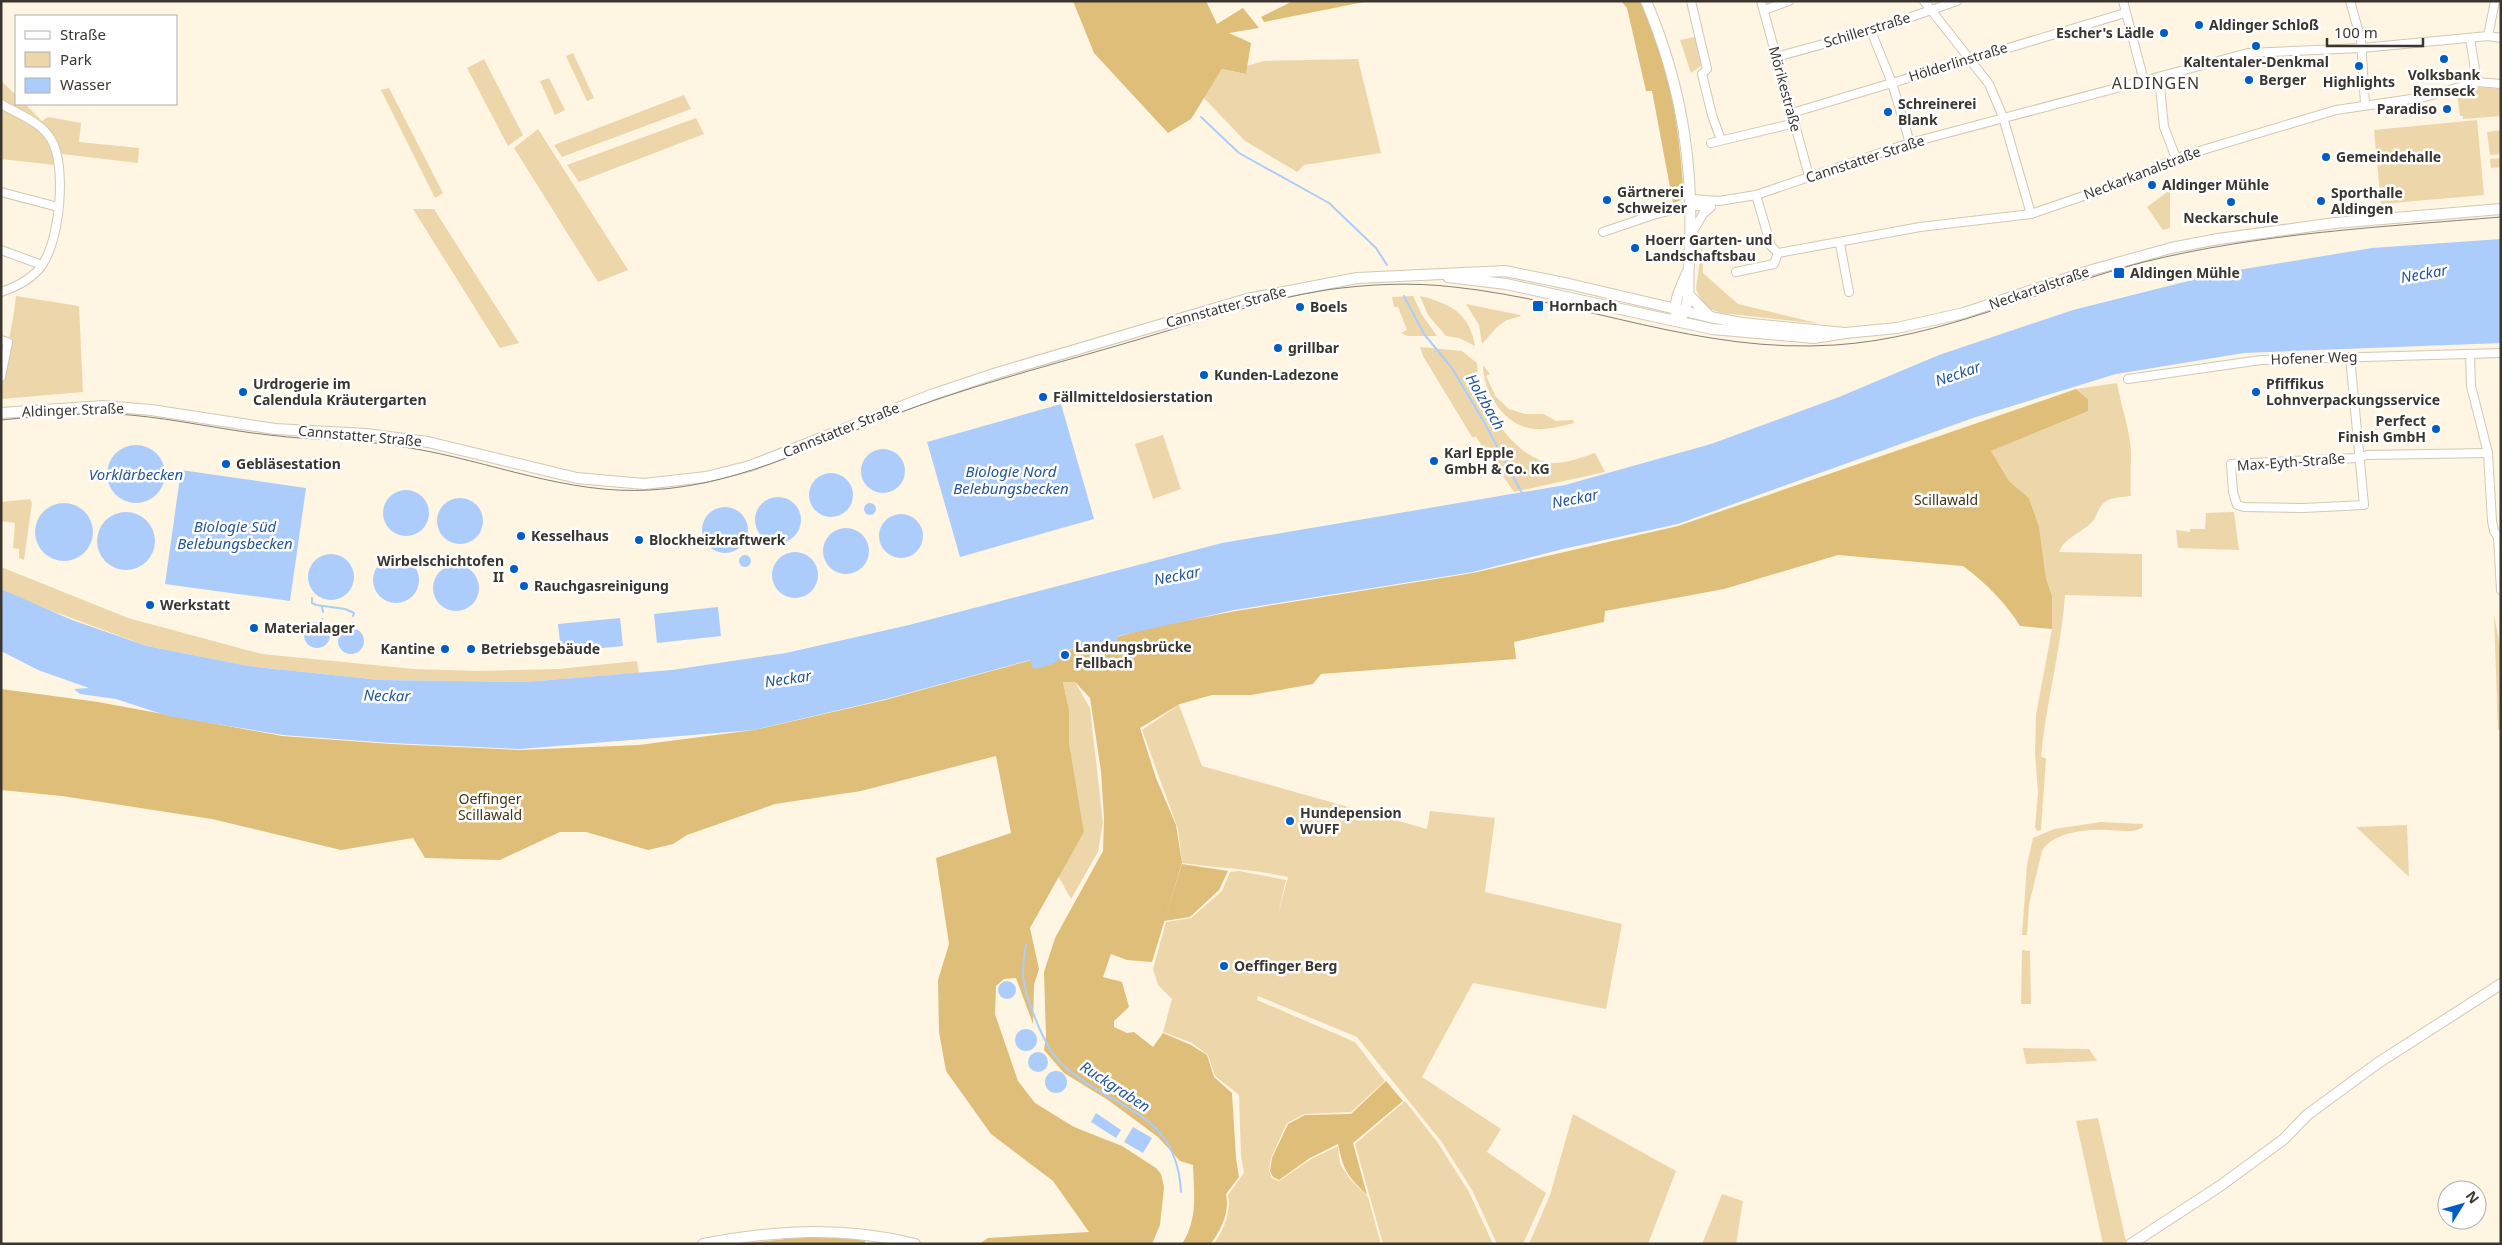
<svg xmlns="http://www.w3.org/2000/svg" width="2502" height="1245" font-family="'Noto Sans',sans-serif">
  <rect width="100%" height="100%" fill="#fef5e2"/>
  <g fill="#edd7aa">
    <polygon points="1695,37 1702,65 1691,73 1680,40"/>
    <polygon points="573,53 594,98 587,101 566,56"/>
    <polygon points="484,59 523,135 508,146 467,68"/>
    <polygon points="1358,59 1381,153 1304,165 1297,172 1245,141 1204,98 1222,69 1245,74 1247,66 1263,61"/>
    <polygon points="549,78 565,110 555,115 540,81"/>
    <path d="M 1,81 L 16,95 L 16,104 L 25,104 L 42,121 L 48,117 L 81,123 L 79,142 L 139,148 L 138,163 L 62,154 C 52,125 27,115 1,101 Z"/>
    <polygon points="2477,87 2501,89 2501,116 2463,119 2463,116 2460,116 2457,93"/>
    <polygon points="389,88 443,193 435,198 381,90"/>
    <polygon points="684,95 691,109 562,157 554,145"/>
    <path d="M 1,108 C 29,123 51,130 54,165 L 1,159 Z"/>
    <polygon points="696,118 704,134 579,182 567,165"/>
    <polygon points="2477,120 2484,195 2381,204 2374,130"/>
    <polygon points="538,129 628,270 598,282 514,148"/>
    <polygon points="2501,130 2501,154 2490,155 2487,132"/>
    <polygon points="2501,158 2501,167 2491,168 2490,159"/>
    <polygon points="2170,190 2170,228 2163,230 2147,207"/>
    <polygon points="413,209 434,209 519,343 500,348"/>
    <polygon points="1702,244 1703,273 1738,304 1821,324 1722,313 1705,308 1696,289"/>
    <path d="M 16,296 L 79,306 L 83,392 L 1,399 C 1,365 13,330 16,296 Z"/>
    <polygon points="1413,296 1422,315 1437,336 1408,336 1401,333 1407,330 1398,307 1394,307 1392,297"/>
    <path d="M 1420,296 C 1449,303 1470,313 1475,346 L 1459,338 L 1446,336 L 1428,315 Z"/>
    <polygon points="1466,304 1520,315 1521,316 1507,320 1497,327 1482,344 1479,325"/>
    <path d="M 1420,347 L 1462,351 L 1477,363 C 1478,370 1478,378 1480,386 C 1487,414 1514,451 1542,461 C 1559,467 1579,458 1595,453 L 1605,472 L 1514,492 L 1476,437 L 1472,437 L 1423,356 Z"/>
    <path d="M 1483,365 L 1490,374 L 1486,376 L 1496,397 L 1509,409 L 1525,414 L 1544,414 L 1556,421 L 1573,420 L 1574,423 C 1562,426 1548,430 1535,429 C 1505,427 1483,393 1483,365 Z"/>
    <path d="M 2117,383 C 2121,406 2130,429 2131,452 C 2131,467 2130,481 2131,496 C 2123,497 2112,497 2105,502 C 2097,508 2097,519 2090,524 C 2080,533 2064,539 2059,552 L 2142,554 L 2142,597 L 2065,595 C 2061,650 2046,703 2041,757 L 2046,758 L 2041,830 L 2037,831 L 2035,827 L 2038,793 L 2035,753 L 2036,715 L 2052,629 L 2052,596 L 2046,578 L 2039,526 L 2029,498 L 2009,481 L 1991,451 L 2028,435 L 2088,399 L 2076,389 Z"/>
    <polygon points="1163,435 1181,489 1153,499 1135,444"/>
    <polygon points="30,499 32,503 24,560 19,558 19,549 13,548 15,523 1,521 1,502"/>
    <polygon points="2234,512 2239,550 2178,548 2176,530 2190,532 2190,529 2205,529 2206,513"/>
    <polygon points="1,567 128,618 262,654 414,669 478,671 558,669 637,661 639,673 525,682 380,680 247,666 147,646 20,599 1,589"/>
    <polygon points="2494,615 2501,651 2501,730 2498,730"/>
    <polygon points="1063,681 1075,682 1090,708 1103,823 1098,852 1071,899 1058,876 1084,832 1069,742 1069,710"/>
    <path d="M 1179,705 L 1202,766 L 1427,829 L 1430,811 L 1495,818 L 1485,892 L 1622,924 L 1606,1009 L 1473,983 L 1422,1077 L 1501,1129 L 1487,1152 L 1546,1193 L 1523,1244 L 1497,1244 L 1472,1190 L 1441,1141 L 1357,1037 L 1258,996 L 1257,1000 L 1355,1042 L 1385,1081 L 1351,1112 L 1305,1114 L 1287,1123 L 1271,1158 L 1269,1171 L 1272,1178 L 1279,1181 L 1311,1159 L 1338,1146 L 1340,1164 L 1350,1179 L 1368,1197 L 1381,1244 L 1214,1244 C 1224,1229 1231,1213 1228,1195 L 1244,1173 L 1241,1156 L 1239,1095 L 1215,1076 L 1208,1055 L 1192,1043 L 1163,1032 L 1172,999 L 1158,985 L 1153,969 L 1166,922 L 1191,918 L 1222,891 L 1230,872 L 1239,871 L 1286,880 L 1278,915 L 1288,877 C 1254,869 1218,868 1182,863 L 1178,829 L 1142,730 Z"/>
    <path d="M 2101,822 L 2143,824 L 2143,827 C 2134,834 2119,830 2108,830 C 2087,829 2053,832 2042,851 L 2029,905 L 2027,935 L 2022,935 L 2027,865 L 2033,838 L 2054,829 Z"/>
    <polygon points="2407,825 2409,877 2356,827"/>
    <polygon points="2022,950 2030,951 2031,1004 2021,1004"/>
    <polygon points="2023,1048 2089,1049 2097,1061 2026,1064"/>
    <polygon points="1405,1101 1438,1143 1469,1192 1493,1244 1383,1244 1355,1144"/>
    <polygon points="1573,1114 1676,1171 1648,1244 1529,1244 1550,1195"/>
    <polygon points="2098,1118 2126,1241 2123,1244 2103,1244 2076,1121"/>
    <polygon points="1722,1194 1743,1201 1736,1244 1702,1244"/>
  </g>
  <g fill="#dfbe79">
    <polygon points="1073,1 1206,1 1217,24 1243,8 1259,28 1229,33 1251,43 1246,74 1222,69 1191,119 1168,133 1094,53"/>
    <polygon points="1293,1 1369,1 1264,22 1261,17"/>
    <path d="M 1621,1 L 1641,1 C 1670,63 1680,131 1684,199 L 1673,203 L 1652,91 L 1646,91 L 1627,8 Z"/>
    <path d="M 2076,389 L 2088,399 L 2088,411 L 1991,451 L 2009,481 L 2029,498 L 2039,526 L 2046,578 L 2052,596 L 2052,629 L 2020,626 C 2006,603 1985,582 1963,566 L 1838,555 L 1724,589 L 1605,611 L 1604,622 L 1514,642 L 1516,659 L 1321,674 L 1313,684 L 1251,695 L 1212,695 L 1180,704 L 1140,728 L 1156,778 L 1176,825 L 1182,863 L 1152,962 L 1127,960 L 1111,954 L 1103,977 L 1122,982 L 1129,1007 L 1114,1021 L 1114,1027 L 1127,1033 L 1134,1032 L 1153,1047 L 1163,1033 L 1191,1045 L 1207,1055 L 1214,1077 L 1232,1093 L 1236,1158 L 1239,1177 L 1226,1194 C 1230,1213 1221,1229 1211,1244 L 1182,1244 C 1198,1219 1194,1194 1193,1165 L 1180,1161 L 1158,1137 L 1108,1100 L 1064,1073 L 1044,1050 L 1046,1036 L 1044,972 L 1055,938 L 1103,851 L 1104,819 L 1101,771 L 1090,698 L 1075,682 L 1063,682 L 1069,710 L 1069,742 L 1084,832 L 1030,928 L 1039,969 L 1034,985 L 1033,1024 L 1016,978 L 1004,979 L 996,986 L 995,1014 L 1018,1081 L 1035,1103 L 1074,1127 L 1122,1146 L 1156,1168 L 1161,1174 L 1164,1187 L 1160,1225 L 1152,1244 L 979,1244 L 988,1238 L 1089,1232 L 1053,1181 L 991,1134 L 946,1071 L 939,1032 L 938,980 L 949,944 L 936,858 L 1011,833 L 996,756 L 861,791 L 775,804 L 687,835 L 673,844 L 648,850 L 586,832 L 560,832 L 500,860 L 425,858 L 413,838 L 341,850 L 212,819 L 62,796 L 1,790 L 1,689 L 98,702 L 282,736 L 391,744 L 520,750 L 639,745 L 754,730 L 885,700 L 1153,627 L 1236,611 L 1473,573 L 1678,526 Z"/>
    <polygon points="1182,864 1228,871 1219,890 1190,917 1164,921"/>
    <path d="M 1386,1081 L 1403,1101 L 1353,1143 L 1367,1195 C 1347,1175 1344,1172 1338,1144 L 1310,1158 L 1279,1180 L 1273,1177 L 1270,1171 L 1272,1158 L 1288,1124 L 1305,1115 L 1351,1114 Z"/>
    <polygon points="813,1236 839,1236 865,1241 865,1244 739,1244"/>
  </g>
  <g fill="#accdfc">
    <path d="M 2501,239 L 2501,343 L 2244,353 L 2116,374 L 1973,418 L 1678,524 L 1563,549 L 1473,572 L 1234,610 L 1118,636 L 1118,644 L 1097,655 L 1091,654 L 1087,645 L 1059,652 L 1060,659 C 1055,665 1041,667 1033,669 L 1030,660 L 886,699 L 754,730 L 520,749 L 390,743 L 283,735 L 168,716 L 116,699 L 80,694 L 74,689 L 89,688 L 38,670 L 1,651 L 1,589 L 72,620 L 147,646 L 248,666 L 380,680 L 525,682 L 672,670 L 786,653 L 909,625 L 1222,543 L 1565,485 L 1711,444 L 1839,397 L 1939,355 L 2073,310 L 2220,273 L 2372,248 Z"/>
    <polygon points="1061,404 1094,519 960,557 927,442"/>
    <circle cx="136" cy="474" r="29"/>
    <circle cx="883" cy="471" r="22"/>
    <polygon points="181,470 306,488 290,601 165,584"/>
    <circle cx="831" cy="495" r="22"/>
    <circle cx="406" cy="513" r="23"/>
    <circle cx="778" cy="520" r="23"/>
    <circle cx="460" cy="521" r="23"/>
    <circle cx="870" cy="509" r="6"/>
    <circle cx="64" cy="532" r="29"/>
    <circle cx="725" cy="530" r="23"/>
    <circle cx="126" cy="541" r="29"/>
    <circle cx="901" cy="536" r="22"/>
    <circle cx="846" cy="551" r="23"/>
    <circle cx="795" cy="575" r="23"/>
    <circle cx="331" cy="577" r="23"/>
    <circle cx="745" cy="561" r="6"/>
    <circle cx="396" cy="580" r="23"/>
    <circle cx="456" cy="588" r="23"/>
    <polygon points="718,607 721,636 657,643 654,614"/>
    <polygon points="620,618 623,646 561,652 558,624"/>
    <circle cx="317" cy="635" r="13"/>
    <circle cx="351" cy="641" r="13"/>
    <circle cx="1007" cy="990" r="9"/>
    <circle cx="1026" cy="1040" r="11"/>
    <circle cx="1038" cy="1062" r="10"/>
    <circle cx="1056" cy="1082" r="11"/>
    <polygon points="1096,1113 1121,1130 1116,1138 1091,1122"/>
    <polygon points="1133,1127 1152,1138 1143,1153 1124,1142"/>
  </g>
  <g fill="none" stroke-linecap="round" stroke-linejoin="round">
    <g stroke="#accdfc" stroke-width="2">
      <polyline points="1201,117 1239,153 1329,203 1376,248 1387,265"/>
      <polyline points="1404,296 1424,334 1452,368 1484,422 1522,493"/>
      <polyline points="312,598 312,603 316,605 345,609 354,613 353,616"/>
      <polyline points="322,607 323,612"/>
      <polyline points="322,623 322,619"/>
      <polyline points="352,629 352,623"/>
      <path d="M 1026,945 C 1020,976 1023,986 1034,1015 C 1041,1034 1050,1054 1065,1067 C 1115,1111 1177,1111 1181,1192"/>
    </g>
    <defs>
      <g id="minor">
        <polyline points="1691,1 1707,69 1702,74 1712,115 1721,140"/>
        <polyline points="1761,1 1809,176"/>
        <polyline points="1924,1 1989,84 2003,117 2031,214"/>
        <polyline points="2123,1 2144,81"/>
        <polyline points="2350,1 2361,40 2365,104"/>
        <polyline points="1764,10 1789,1"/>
        <polyline points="1871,31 1892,83 1910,143"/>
        <polyline points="2488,36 2495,1"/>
        <polyline points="2470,38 2477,82"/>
        <polyline points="1776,57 1871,31 1957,1"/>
        <polyline points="2159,77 2164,127 2176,158"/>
        <path d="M 1,104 C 18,114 41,122 51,139 C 67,165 60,240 42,265 C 33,278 16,287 1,292"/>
        <polyline points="1792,113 2125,13"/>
        <polyline points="1711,143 1795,123"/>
        <polyline points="1,192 58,207"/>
        <polyline points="1756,195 1771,246 1778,253 1920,227 2031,214 2127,181 2176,158 2336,110 2425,97 2477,82 2501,84"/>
        <polyline points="1692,199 1719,201 1756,195 1910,143 2248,53 2362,48 2488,36 2501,38"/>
        <polyline points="1603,232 1653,215 1692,205 1709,208"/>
        <polyline points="1692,233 1703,214 1711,207"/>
        <polyline points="1840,244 1849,292"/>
        <polyline points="1,250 42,265"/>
        <polyline points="1736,272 1774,264 1778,253"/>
        <polyline points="1,340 8,342 1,377"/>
        <polyline points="2470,354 2471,386 2488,453 2492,521 2494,531 2498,537 2501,590"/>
        <path d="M 2350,357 C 2355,406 2359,456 2364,505 L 2303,508 L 2244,507 L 2237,505 L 2233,492 L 2231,464 L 2356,458 L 2367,455 L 2488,453"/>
        <polyline points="2128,379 2261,360 2501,353"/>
      </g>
      <g id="major">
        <path d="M 1646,1 C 1683,88 1695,171 1689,265 C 1687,283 1692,301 1681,317"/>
        <polyline points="1448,277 1506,284 1712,329 1814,338 1845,333 1897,328 1964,313 2092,270 2171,248 2218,239 2335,223 2501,209"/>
        <polyline points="1689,295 1710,317"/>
        <path d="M 1676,314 C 1673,302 1682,285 1687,273"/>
        <polyline points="1,413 103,406 151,410 275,429 366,434 428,442 577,478 644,484 706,477 750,466 931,395 997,373 1247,299 1357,278 1505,271 1569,284 1710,317 1742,323 1845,333"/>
        <path d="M 703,1244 C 774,1230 844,1226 915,1244"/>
        <polyline points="2131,1244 2220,1186 2284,1139 2307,1115 2378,1063 2501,984"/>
      </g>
    </defs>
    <use href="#minor" stroke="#d1c8b6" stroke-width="10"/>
    <use href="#major" stroke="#d1c8b6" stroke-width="12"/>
    <use href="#minor" stroke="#fff" stroke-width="8"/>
    <use href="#major" stroke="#fff" stroke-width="10"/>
    <path stroke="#878175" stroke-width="1" d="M 1,420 C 44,416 87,412 130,415 C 176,419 223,430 269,435 C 316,441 363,439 410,448 C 490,461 567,495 650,490 C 747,485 829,437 918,406 C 991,380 1066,361 1140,339 C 1201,321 1263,300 1326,290 C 1368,284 1412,282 1454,287 C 1584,301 1700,354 1835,345 C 1943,338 2040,289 2144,262 C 2261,233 2381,227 2501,217"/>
  </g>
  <g fill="#005dc5" stroke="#fff" stroke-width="2">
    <circle cx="2199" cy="25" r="5"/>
    <circle cx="2164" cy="33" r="5"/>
    <circle cx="2256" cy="46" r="5"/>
    <circle cx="2444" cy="59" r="5"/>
    <circle cx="2359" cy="66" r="5"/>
    <circle cx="2249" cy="80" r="5"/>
    <circle cx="2447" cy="109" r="5"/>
    <circle cx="1888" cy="112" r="5"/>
    <circle cx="2326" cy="157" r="5"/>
    <circle cx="2152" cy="185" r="5"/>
    <circle cx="1607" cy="200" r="5"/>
    <circle cx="2321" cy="201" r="5"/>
    <circle cx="2231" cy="202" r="5"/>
    <circle cx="1635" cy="248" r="5"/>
    <rect x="2113" y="267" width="12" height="12" rx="2.5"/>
    <rect x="1532" y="300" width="12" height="12" rx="2.5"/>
    <circle cx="1300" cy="307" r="5"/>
    <circle cx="1278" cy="348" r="5"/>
    <circle cx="1204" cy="375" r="5"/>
    <circle cx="243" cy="392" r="5"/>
    <circle cx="2256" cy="392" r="5"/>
    <circle cx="1043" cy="397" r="5"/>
    <circle cx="2436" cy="429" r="5"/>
    <circle cx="1434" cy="461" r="5"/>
    <circle cx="226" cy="464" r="5"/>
    <circle cx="521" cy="536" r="5"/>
    <circle cx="639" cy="540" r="5"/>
    <circle cx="514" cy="569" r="5"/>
    <circle cx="524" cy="586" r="5"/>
    <circle cx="150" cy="605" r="5"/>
    <circle cx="254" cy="628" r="5"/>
    <circle cx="445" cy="649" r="5"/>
    <circle cx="471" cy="649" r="5"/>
    <circle cx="1065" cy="655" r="5"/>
    <circle cx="1290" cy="821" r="5"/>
    <circle cx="1224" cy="966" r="5"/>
  </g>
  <g text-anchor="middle" stroke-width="5" stroke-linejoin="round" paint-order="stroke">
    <g font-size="14" font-weight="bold" fill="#3a362f" stroke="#fff" text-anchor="start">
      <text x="2209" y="30">Aldinger Schloß</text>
      <text x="2154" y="38" text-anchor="end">Escher's Lädle</text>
      <text x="2256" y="67" text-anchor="middle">Kaltentaler-Denkmal</text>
      <text x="2444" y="80" text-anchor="middle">Volksbank<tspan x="2444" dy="16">Remseck</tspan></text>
      <text x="2259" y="85">Berger</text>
      <text x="2359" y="87" text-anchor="middle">Highlights</text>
      <text x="1898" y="109">Schreinerei<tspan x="1898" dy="16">Blank</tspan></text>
      <text x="2437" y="114" text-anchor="end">Paradiso</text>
      <text x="2336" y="162">Gemeindehalle</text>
      <text x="2162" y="190">Aldinger Mühle</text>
      <text x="1617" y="197">Gärtnerei<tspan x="1617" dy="16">Schweizer</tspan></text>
      <text x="2331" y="198">Sporthalle<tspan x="2331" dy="16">Aldingen</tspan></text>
      <text x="2231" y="223" text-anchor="middle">Neckarschule</text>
      <text x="1645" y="245">Hoerr Garten- und<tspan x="1645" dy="16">Landschaftsbau</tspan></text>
      <text x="2130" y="278">Aldingen Mühle</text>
      <text x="1549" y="311">Hornbach</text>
      <text x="1310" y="312">Boels</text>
      <text x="1288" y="353">grillbar</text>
      <text x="1214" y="380">Kunden-Ladezone</text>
      <text x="253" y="389">Urdrogerie im<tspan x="253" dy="16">Calendula Kräutergarten</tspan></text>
      <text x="2266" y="389">Pfiffikus<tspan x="2266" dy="16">Lohnverpackungsservice</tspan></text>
      <text x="1053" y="402">Fällmitteldosierstation</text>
      <text x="2426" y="426" text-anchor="end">Perfect<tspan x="2426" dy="16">Finish GmbH</tspan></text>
      <text x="1444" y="458">Karl Epple<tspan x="1444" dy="16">GmbH &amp; Co. KG</tspan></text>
      <text x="236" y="469">Gebläsestation</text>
      <text x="531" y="541">Kesselhaus</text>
      <text x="649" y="545">Blockheizkraftwerk</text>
      <text x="504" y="566" text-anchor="end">Wirbelschichtofen<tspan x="504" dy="16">II</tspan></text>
      <text x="534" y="591">Rauchgasreinigung</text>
      <text x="160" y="610">Werkstatt</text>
      <text x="264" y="633">Materialager</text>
      <text x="1075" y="652">Landungsbrücke<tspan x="1075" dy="16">Fellbach</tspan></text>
      <text x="435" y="654" text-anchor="end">Kantine</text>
      <text x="481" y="654">Betriebsgebäude</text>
      <text x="1300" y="818">Hundepension<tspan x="1300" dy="16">WUFF</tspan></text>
      <text x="1234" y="971">Oeffinger Berg</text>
    </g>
    <g font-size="14" fill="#3a362f" stroke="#fff">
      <text transform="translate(1867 30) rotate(-17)" y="5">Schillerstraße</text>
      <text transform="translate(1958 62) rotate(-17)" y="5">Hölderlinstraße</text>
      <text transform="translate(1785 89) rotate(75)" y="5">Mörikestraße</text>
      <text transform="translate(1865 159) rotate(-18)" y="5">Cannstatter Straße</text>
      <text transform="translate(2142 173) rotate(-21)" y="5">Neckarkanalstraße</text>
      <text transform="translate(2039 288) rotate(-19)" y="5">Neckartalstraße</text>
      <text transform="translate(1226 307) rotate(-15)" y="5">Cannstatter Straße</text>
      <text transform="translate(2314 358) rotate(-2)" y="5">Hofener Weg</text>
      <text transform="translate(73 410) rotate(-2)" y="5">Aldinger Straße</text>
      <text transform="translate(841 430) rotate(-22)" y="5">Cannstatter Straße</text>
      <text transform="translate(360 436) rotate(5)" y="5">Cannstatter Straße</text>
      <text transform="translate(2291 462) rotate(-4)" y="5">Max-Eyth-Straße</text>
    </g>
    <g font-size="14" fill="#423415" stroke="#fff">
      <text x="1946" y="505">Scillawald</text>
      <text x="490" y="804">Oeffinger<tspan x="490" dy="16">Scillawald</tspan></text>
    </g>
    <g font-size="15" font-style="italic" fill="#23559a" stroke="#fff">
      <text transform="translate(2424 274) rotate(-10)" y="5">Neckar</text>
      <text transform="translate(1958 374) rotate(-19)" y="5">Neckar</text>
      <text transform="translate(1485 402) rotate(60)" y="5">Holzbach</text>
      <text x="1011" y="477">Biologie Nord<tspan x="1011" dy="17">Belebungsbecken</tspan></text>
      <text x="136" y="480">Vorklärbecken</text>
      <text transform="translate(1575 499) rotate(-11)" y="5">Neckar</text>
      <text x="235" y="532">Biologie Süd<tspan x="235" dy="17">Belebungsbecken</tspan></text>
      <text transform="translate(1177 576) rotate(-11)" y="5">Neckar</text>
      <text transform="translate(788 679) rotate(-8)" y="5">Neckar</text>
      <text transform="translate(387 696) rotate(1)" y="5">Neckar</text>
      <text transform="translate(1115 1087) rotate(33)" y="5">Ruckgraben</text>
    </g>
    <g font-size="16" letter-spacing="1" fill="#423a2b" stroke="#fff">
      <text x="2156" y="89">ALDINGEN</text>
    </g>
  </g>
  <rect width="2502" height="1245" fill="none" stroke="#3a362f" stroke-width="5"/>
  <rect x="15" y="15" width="162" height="90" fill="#ffffff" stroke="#b0afac"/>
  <rect x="25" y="31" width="25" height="8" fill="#ffffff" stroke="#b0afac"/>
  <text x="60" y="40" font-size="15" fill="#3a362f">Straße</text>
  <rect x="25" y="52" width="25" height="15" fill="#edd7aa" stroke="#b0afac"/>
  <text x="60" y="65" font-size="15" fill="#3a362f">Park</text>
  <rect x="25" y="78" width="25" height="15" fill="#accdfc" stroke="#b0afac"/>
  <text x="60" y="90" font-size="15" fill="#3a362f">Wasser</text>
  <g transform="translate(2462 1205) rotate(53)"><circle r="24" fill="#ffffff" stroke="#b0afac"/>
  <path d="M0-4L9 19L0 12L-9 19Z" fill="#005dc5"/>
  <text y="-8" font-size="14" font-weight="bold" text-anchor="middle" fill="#3a362f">N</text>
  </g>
  <path d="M2327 38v8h96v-8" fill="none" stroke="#3a362f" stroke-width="2.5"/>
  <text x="2334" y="38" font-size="15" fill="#3a362f" stroke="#ffffff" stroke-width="4" paint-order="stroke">100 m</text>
</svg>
